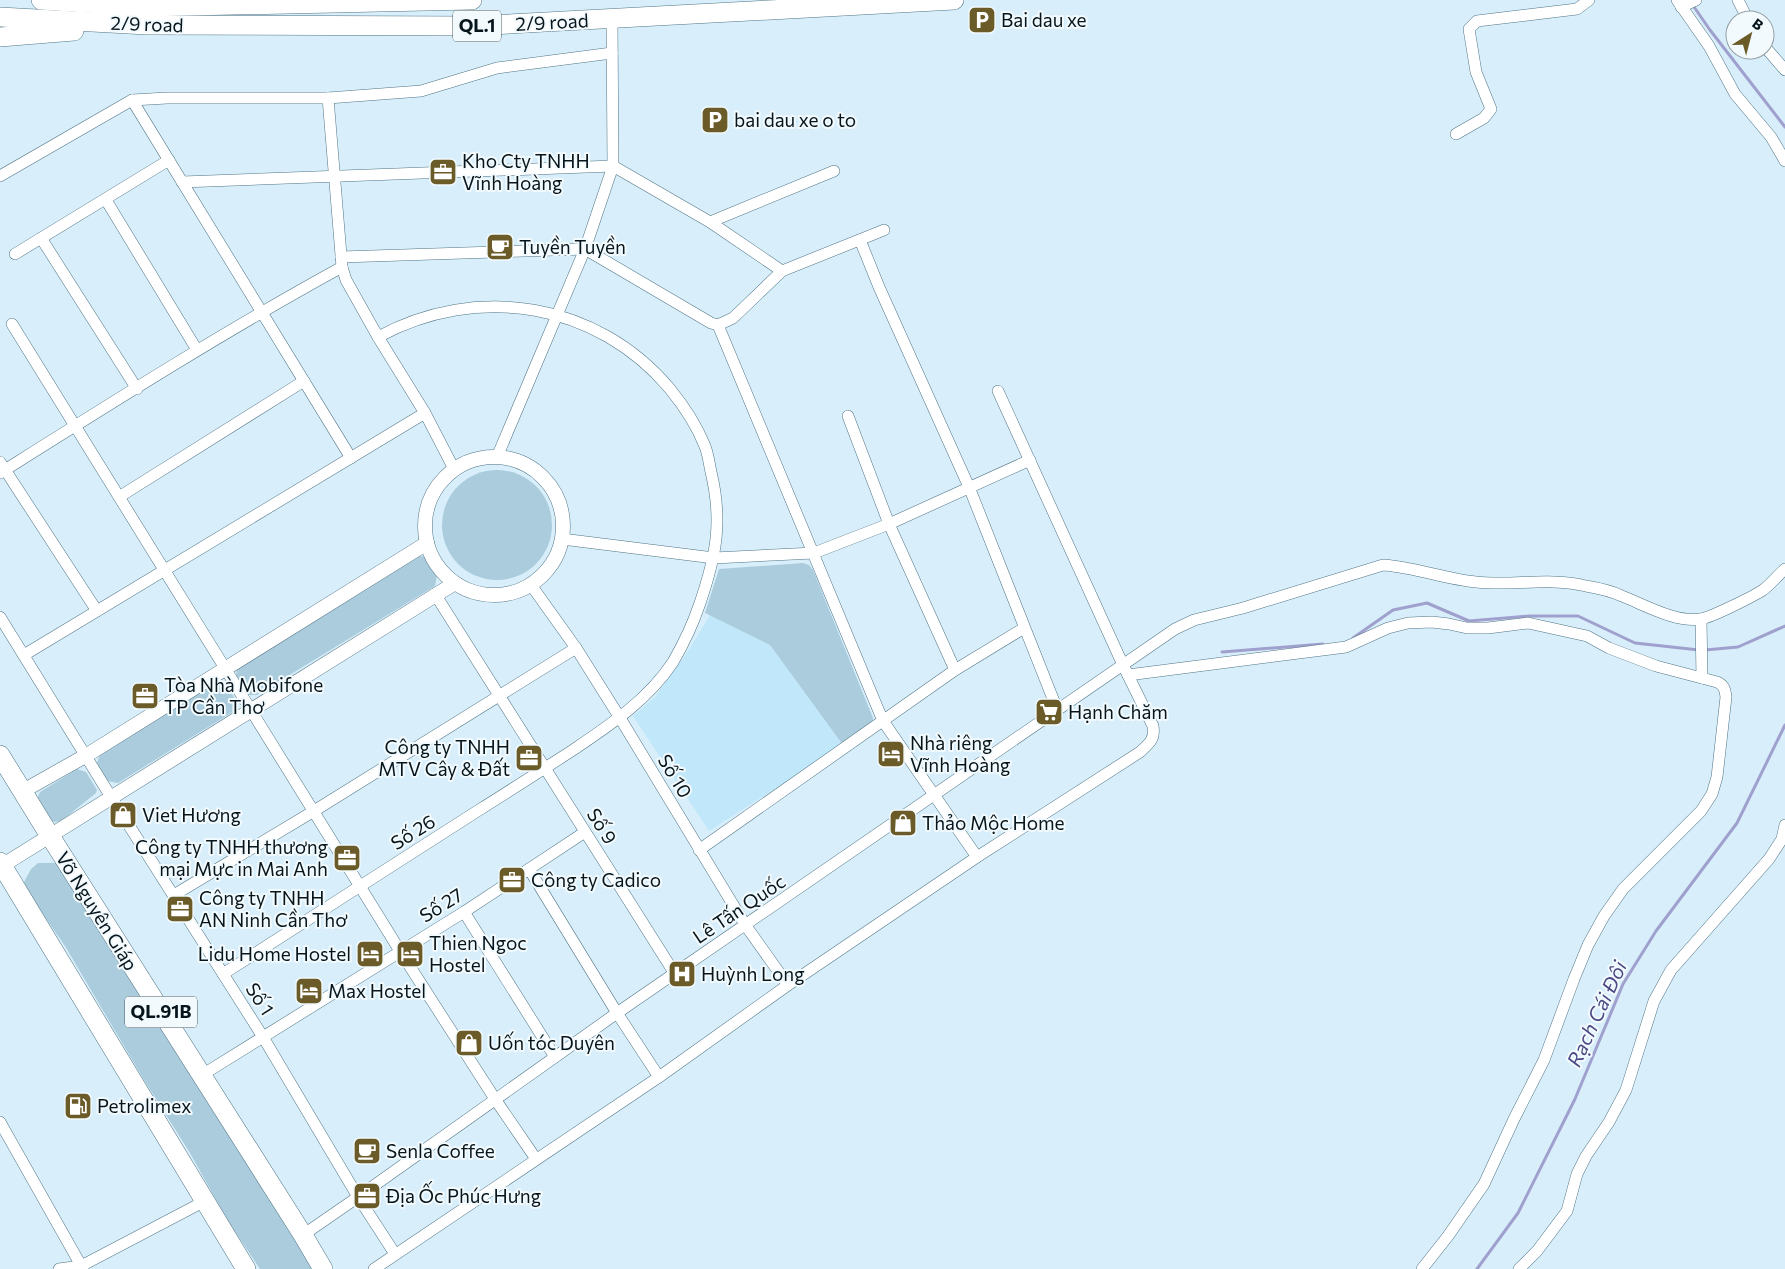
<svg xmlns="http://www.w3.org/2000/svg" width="1785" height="1269" font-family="Commissioner,sans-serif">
  <rect width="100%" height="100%" fill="#d8effb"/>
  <polygon fill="#c1e7fa" points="710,615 770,645 843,745 709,831 633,716 655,697 690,648"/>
  <g fill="#abccdc">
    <circle cx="497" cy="525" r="55"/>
    <polygon points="422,556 428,559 437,576 435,586 257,695 248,695 236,675 237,669 415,557"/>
    <polygon points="803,563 809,565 813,570 873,718 873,723 843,745 770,645 705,613 719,569"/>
    <path d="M 218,680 C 228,681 232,695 237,703 L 234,711 L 118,783 L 107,781 L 97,763 L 100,754 Z"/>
    <polygon points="77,769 86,772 97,790 96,793 61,821 55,822 50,820 37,799 40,792"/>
    <polygon points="38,863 57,863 314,1269 260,1269 226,1218 190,1153 144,1080 65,946 28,893 24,882 31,869"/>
  </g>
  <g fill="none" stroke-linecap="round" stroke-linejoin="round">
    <g stroke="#a0a0ce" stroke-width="3">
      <polyline points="1692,4 1710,30 1785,127"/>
      <polyline points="1353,638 1393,610 1427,603 1469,621 1529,616 1578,616 1635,643 1699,650"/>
      <polyline points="1705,650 1738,647 1785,626"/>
      <polyline points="1222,652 1323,644"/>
      <polyline points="1477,1269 1518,1213 1575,1099 1623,984 1656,931 1737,823 1785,725"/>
    </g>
    <defs>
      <g id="minor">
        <polyline points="1677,0 1709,46 1735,94 1771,137 1785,161"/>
        <polyline points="1738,0 1748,20"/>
        <polyline points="1681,7 1696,0"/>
        <polyline points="1765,47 1785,70"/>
        <polyline points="328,98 342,267 346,280 378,337 425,413 454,469"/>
        <polyline points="132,100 351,458"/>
        <polyline points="1456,134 1484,118 1491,109 1476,72 1469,29 1477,21 1577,9 1589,0"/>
        <polyline points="0,176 132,100 167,98 328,98 421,91 497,68 612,53"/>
        <polyline points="182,182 613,166 710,222 782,271 733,318 718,325 711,323 585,249 341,257"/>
        <polyline points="106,200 197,350"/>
        <polyline points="710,222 834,171"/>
        <polyline points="41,238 137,389"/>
        <polyline points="860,240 879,287 969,487 1057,709"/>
        <polyline points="15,254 169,160"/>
        <polyline points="782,271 884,230"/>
        <polyline points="12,324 400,951 495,1099 536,1159"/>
        <polyline points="718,325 883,721 977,857"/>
        <polyline points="848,416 889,524 955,670"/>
        <polyline points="497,457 585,249 613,166 612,19"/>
        <polyline points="0,462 97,611"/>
        <path d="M 0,473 C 113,402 225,331 342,267"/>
        <polyline points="119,497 304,381"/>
        <polyline points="562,539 714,558 814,553 889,524 1030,460"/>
        <polyline points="531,585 576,648 620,718 746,926 788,985"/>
        <polyline points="435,594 675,974"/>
        <polyline points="0,617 111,797 263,1037 358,1197 395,1254"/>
        <polyline points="1701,619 1702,678"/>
        <polyline points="24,655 425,413"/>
        <path d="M 1128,675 L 1346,647 L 1388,628 L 1408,623 L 1432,622 L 1449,624 L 1467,628 L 1488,628 L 1528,623 L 1587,636 L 1609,648 L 1656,666 L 1717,682 C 1724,685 1725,689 1726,697 L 1717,777 L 1712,794 L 1701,811 L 1623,889 L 1604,916 L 1588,945 L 1574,979 L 1544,1060 L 1514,1119 L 1484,1184 L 1448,1236 L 1422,1269"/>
        <polyline points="699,850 955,670 1024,628"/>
        <polyline points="529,869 617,1013 659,1077"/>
        <polyline points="174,895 314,811 576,648"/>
        <polyline points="464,912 555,1057"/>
        <path d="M 223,974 C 308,919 394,865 479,810 C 511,790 542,770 573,750 C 610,725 648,700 673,662 C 684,643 693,624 700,603 C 716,556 723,522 711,472 C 709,463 708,452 704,444 C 696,424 683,405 670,389 C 597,302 477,283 378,337"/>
        <polyline points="202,1075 464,912 585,832"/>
        <polyline points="0,1122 83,1269"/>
        <path d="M 303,1235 L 358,1197 L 617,1013 L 1175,629 L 1194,620 L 1243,608 L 1383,565 C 1415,567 1444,579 1476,582 C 1512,586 1550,577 1586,586 C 1598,588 1611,591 1622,596 C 1645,605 1676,623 1701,619 C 1712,617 1754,596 1763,590 C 1771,584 1778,575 1785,569"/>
        <polyline points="59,1269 81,1266 205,1201"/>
        <path d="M 374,1269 L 659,1077 L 788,985 L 977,857 L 1140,752 C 1150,743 1155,739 1153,726 L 1123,665 L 998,391"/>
        <polyline points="1519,1269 1537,1251 1567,1211 1577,1174 1586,1156 1609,1122 1626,1090 1654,1001 1671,970 1769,859 1782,839 1785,825"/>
      </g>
      <g id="tertiary">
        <circle cx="494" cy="526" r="69"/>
        <polyline points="23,791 87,755 427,543"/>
        <polyline points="0,867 455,583"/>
      </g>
      <g id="trunk">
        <polyline points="41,0 144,7 472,0"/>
        <polyline points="0,17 147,25 473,26 954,0"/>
        <polyline points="0,37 74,31"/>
        <polyline points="0,755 50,836 303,1235 323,1269"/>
        <polyline points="0,862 246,1269"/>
      </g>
    </defs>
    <use href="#minor" stroke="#507486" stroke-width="12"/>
    <use href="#tertiary" stroke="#507486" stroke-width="15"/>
    <use href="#trunk" stroke="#507486" stroke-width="20"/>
    <use href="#minor" stroke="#fff" stroke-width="11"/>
    <use href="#tertiary" stroke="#fff" stroke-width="14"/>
    <use href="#trunk" stroke="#fff" stroke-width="19"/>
  </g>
  <defs>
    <symbol id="parking-square" viewBox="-11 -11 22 22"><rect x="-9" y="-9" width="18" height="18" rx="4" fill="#6a5b28" stroke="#f2fafe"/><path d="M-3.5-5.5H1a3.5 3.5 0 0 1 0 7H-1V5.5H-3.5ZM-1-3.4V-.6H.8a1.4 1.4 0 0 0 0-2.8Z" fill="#fff"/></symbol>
    <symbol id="office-square" viewBox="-11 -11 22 22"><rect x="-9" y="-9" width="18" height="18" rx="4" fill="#6a5b28" stroke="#f2fafe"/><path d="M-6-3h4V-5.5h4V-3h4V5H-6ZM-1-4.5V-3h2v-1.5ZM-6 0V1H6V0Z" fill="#fff"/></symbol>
    <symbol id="cafe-square" viewBox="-11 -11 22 22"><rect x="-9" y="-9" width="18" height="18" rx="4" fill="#6a5b28" stroke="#f2fafe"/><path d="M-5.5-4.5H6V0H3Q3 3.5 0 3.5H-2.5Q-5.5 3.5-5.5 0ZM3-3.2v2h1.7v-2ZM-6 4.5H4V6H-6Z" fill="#fff"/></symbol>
    <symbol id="supermarket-square" viewBox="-11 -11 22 22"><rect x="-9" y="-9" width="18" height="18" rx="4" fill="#6a5b28" stroke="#f2fafe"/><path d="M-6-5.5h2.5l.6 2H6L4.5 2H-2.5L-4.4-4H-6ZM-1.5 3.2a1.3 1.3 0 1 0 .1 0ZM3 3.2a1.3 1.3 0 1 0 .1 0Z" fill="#fff"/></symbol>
    <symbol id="hotel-square" viewBox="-11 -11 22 22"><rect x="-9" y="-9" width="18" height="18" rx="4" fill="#6a5b28" stroke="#f2fafe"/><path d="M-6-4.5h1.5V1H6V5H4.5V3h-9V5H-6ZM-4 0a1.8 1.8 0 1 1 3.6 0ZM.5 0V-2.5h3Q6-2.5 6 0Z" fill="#fff"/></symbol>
    <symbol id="shop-square" viewBox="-11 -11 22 22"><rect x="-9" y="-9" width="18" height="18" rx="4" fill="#6a5b28" stroke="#f2fafe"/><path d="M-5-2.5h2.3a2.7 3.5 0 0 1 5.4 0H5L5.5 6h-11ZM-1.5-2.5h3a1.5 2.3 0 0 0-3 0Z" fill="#fff"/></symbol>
    <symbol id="hospital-square" viewBox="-11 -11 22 22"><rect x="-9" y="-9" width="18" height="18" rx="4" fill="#6a5b28" stroke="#f2fafe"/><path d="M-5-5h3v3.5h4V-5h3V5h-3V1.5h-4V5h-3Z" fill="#fff"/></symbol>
    <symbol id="fuel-square" viewBox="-11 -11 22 22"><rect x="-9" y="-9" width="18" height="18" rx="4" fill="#6a5b28" stroke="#f2fafe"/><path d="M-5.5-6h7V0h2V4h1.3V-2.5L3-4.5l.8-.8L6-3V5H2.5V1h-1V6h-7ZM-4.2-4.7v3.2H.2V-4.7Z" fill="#fff"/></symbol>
  </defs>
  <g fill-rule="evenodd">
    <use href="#parking-square" x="966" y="4" width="32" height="32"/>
    <use href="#parking-square" x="699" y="104" width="32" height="32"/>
    <use href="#office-square" x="427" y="156" width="32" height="32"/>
    <use href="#cafe-square" x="484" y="231" width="32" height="32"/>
    <use href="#office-square" x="129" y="680" width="32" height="32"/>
    <use href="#supermarket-square" x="1033" y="696" width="32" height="32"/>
    <use href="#hotel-square" x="875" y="738" width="32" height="32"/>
    <use href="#office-square" x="513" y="742" width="32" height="32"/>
    <use href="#shop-square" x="107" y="799" width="32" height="32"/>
    <use href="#shop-square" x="887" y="807" width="32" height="32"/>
    <use href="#office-square" x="331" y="842" width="32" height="32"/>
    <use href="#office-square" x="496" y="864" width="32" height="32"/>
    <use href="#office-square" x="164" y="893" width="32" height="32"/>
    <use href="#hotel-square" x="354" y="938" width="32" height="32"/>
    <use href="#hotel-square" x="394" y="938" width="32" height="32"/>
    <use href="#hospital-square" x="666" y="958" width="32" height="32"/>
    <use href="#hotel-square" x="293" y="975" width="32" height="32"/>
    <use href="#shop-square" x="453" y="1027" width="32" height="32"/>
    <use href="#fuel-square" x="62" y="1090" width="32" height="32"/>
    <use href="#cafe-square" x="351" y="1135" width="32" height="32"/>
    <use href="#office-square" x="351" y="1180" width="32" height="32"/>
  </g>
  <g text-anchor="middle" stroke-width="4" stroke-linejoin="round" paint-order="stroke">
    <g fill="#f2fafe" stroke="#4d5a5f" stroke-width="1">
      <rect x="453" y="10.5" width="48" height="31" rx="4"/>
      <rect x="125" y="996.5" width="72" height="31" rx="4"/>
    </g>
    <g font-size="18" font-weight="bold" fill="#06151b">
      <text x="477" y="32">QL.1</text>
      <text x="161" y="1018">QL.91B</text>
    </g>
    <g font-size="19" fill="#06151b" stroke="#f2fafe" text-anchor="start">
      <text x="1001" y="27">Bai dau xe</text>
      <text x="734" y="127">bai dau xe o to</text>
      <text x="462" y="168">Kho Cty TNHH<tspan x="462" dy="22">Vĩnh Hoàng</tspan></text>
      <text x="519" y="254">Tuyền Tuyền</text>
      <text x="164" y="692">Tòa Nhà Mobifone<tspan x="164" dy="22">TP Cần Thơ</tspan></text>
      <text x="1068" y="719">Hạnh Chăm</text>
      <text x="910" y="750">Nhà riêng<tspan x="910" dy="22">Vĩnh Hoàng</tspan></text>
      <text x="510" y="754" text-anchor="end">Công ty TNHH<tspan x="510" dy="22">MTV Cây &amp; Đất</tspan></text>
      <text x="142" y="822">Viet Hương</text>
      <text x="922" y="830">Thảo Mộc Home</text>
      <text x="328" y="854" text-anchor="end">Công ty TNHH thương<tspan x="328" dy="22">mại Mực in Mai Anh</tspan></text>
      <text x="531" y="887">Công ty Cadico</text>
      <text x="199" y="905">Công ty TNHH<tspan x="199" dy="22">AN Ninh Cần Thơ</tspan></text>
      <text x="429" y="950">Thien Ngoc<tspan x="429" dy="22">Hostel</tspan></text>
      <text x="351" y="961" text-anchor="end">Lidu Home Hostel</text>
      <text x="701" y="981">Huỳnh Long</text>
      <text x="328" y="998">Max Hostel</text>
      <text x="488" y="1050">Uốn tóc Duyên</text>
      <text x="97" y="1113">Petrolimex</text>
      <text x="386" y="1158">Senla Coffee</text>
      <text x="386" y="1203">Địa Ốc Phúc Hưng</text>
    </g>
    <g font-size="19" fill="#06151b" stroke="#f2fafe">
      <text transform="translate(552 22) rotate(-3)" y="7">2/9 road</text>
      <text transform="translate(147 24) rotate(2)" y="7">2/9 road</text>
      <text transform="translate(675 776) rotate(59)" y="7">Số 10</text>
      <text transform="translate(602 826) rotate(58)" y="7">Số 9</text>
      <text transform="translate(413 832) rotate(-32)" y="7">Số 26</text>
      <text transform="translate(441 905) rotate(-32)" y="7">Số 27</text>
      <text transform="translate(739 909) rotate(-34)" y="7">Lê Tấn Quốc</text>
      <text transform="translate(97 911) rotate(58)" y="7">Võ Nguyên Giáp</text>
      <text transform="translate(260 999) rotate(57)" y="7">Số 1</text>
    </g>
    <g font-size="20" font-style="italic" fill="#4c4984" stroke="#f2fafe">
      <text transform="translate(1597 1014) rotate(-65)" y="7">Rạch Cái Đôi</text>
    </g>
  </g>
  <g transform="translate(1750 35) rotate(36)"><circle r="24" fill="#f2fafe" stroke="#949ea3"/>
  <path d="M0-4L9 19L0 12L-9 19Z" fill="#6a5b28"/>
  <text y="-8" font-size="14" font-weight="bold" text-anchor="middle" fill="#06151b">B</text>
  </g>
</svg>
